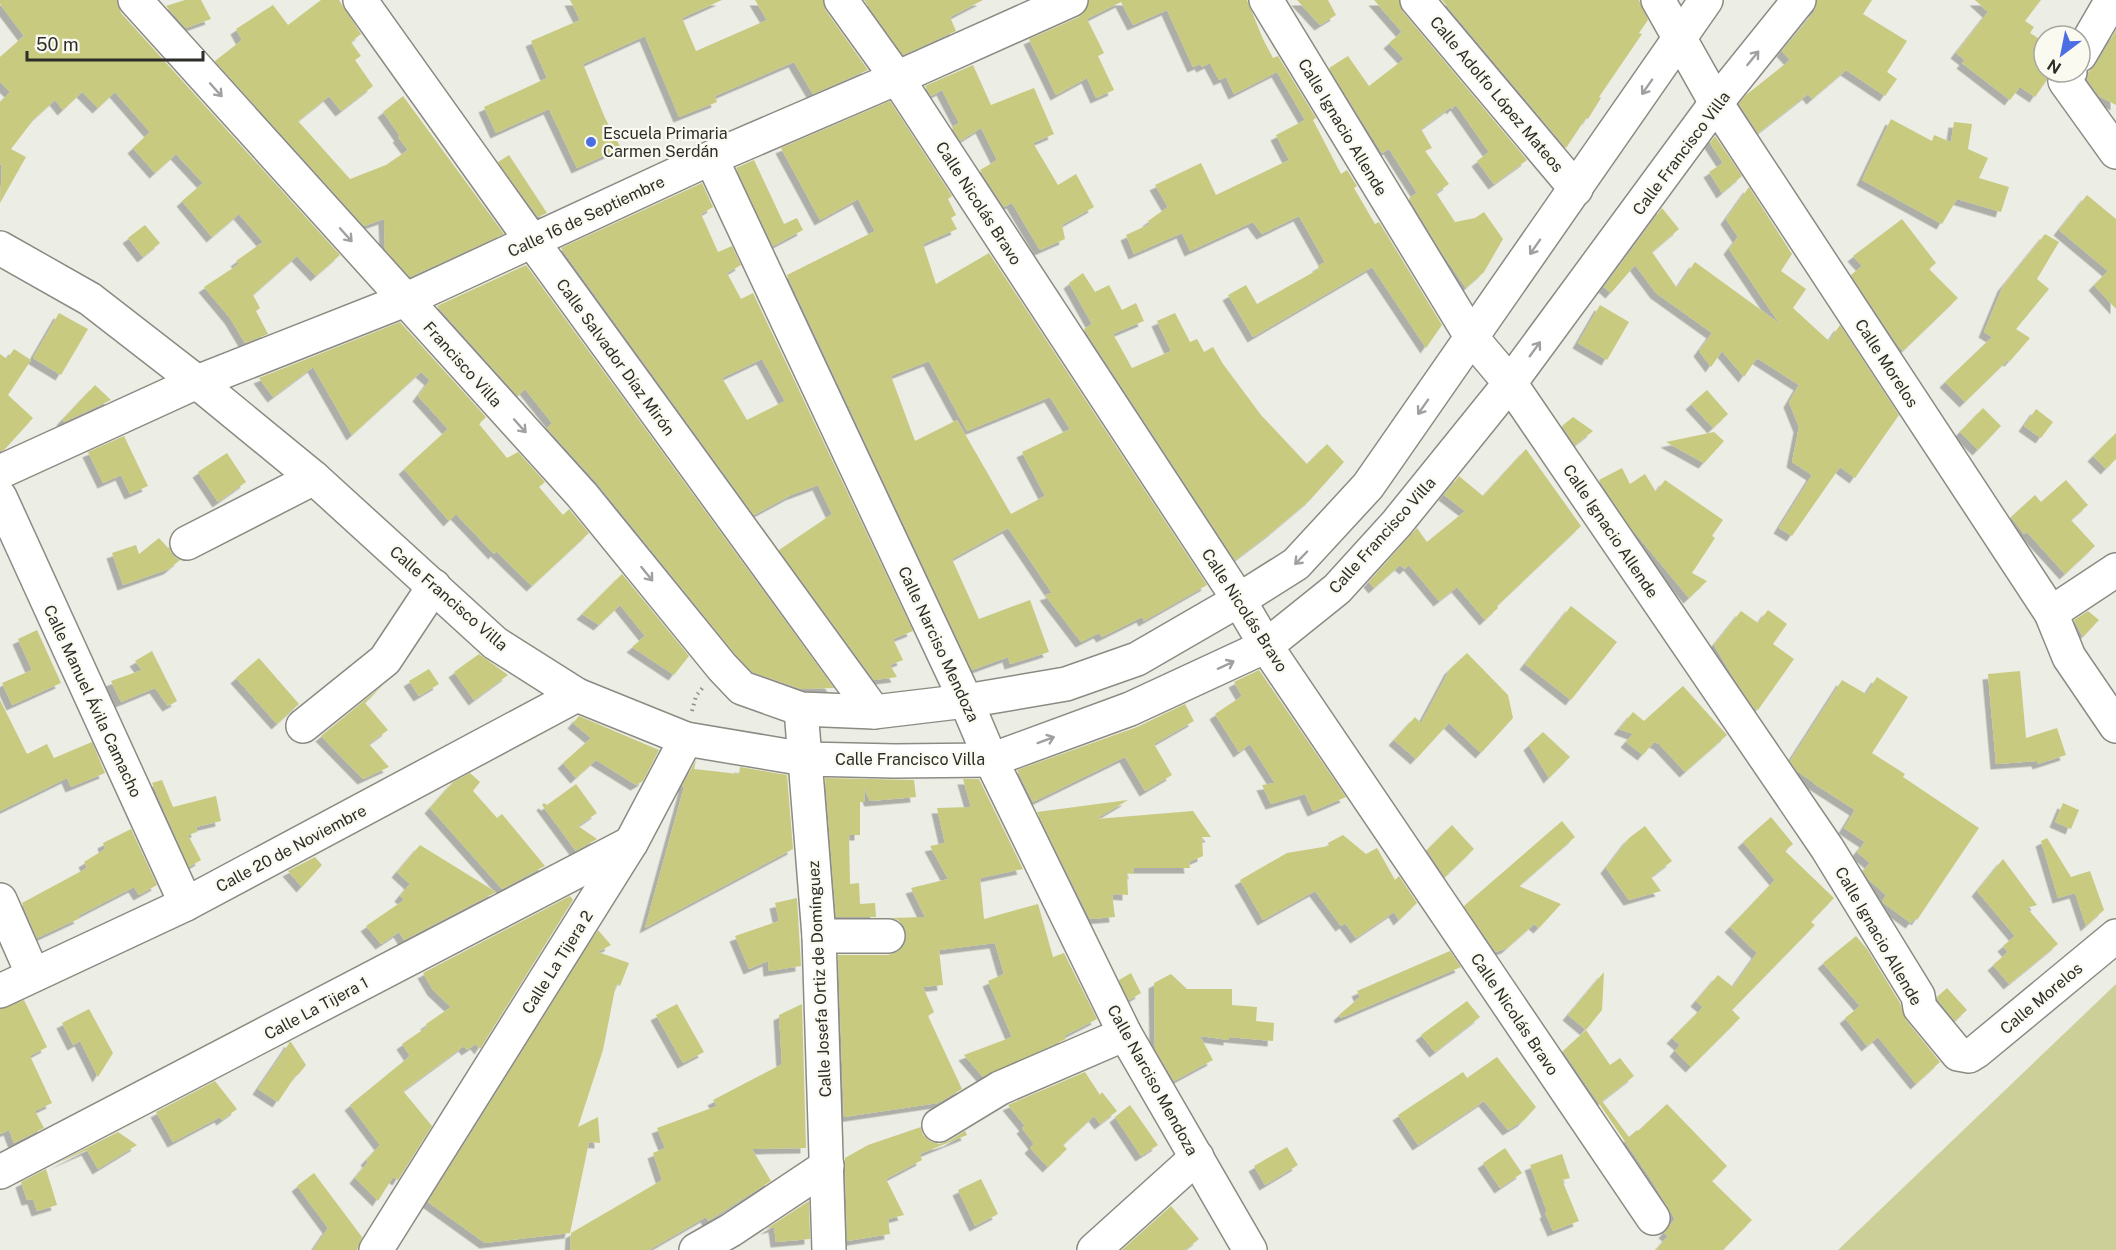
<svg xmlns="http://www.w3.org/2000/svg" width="2116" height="1250" font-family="'Public Sans',sans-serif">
  <defs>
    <filter id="shadow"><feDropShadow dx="-5.5" dy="5.5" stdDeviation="0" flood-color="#0004"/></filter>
  </defs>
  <rect width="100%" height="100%" fill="#ecede4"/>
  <polygon fill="#cdcf99" points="2116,984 2116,1250 1838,1250"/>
  <g fill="#c8ca80" fill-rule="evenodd" filter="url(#shadow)">
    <polygon points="0,0 117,0 121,13 340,255 316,276 297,256 253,295 260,308 256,311 268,334 245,343 230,318 204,287 239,264 236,261 263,242 239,214 212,237 182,201 203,183 176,154 155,173 133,148 150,132 115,92 98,108 82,92 63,110 55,100 34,119 11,149 26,157 0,203 2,165 0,164 0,102 10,92 0,82 0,57 24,36 0,4"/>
    <polygon points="185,0 201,0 211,19 186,28 166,6"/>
    <polygon points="321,0 339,0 361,34 351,42 361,56 355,60 373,86 341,111 329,96 298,121 350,179 386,165 408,150 398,137 400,136 383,112 403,96 504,234 410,277 385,249 384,219 364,226 215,61 242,40 236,29 273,5 288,25"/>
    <polygon points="570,0 722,0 682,18 696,51 767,20 755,0 823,0 826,11 868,70 813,94 794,62 715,96 717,102 679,117 645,36 583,64 605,118 621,148 577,168 549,109 496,133 484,107 547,78 531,41 580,20"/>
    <polygon points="864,0 983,0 950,17 956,31 903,55"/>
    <polygon points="1089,0 1247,0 1263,39 1273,58 1278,56 1316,118 1313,120 1341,174 1347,170 1357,186 1354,188 1375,224 1379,222 1442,325 1426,348 1372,267 1253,337 1228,295 1246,285 1257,304 1319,269 1318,266 1325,262 1299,216 1262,234 1253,222 1190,251 1182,233 1134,254 1126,235 1150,224 1148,221 1168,207 1155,185 1201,163 1216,195 1289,160 1276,135 1305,120 1277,72 1234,94 1226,77 1219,80 1210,63 1202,67 1200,64 1193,67 1167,10 1133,25 1121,2 1087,19 1104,53 1098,56 1114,90 1096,98 1087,78 1056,95 1029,39 1079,17 1086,10"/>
    <polygon points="1297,0 1328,0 1336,15 1320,25"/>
    <polygon points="1374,0 1399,0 1403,12 1527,160 1494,184 1477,161 1489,152 1456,105 1452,109 1451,107 1421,129 1432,148 1425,151 1449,184 1436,193 1455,222 1475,218 1484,212 1503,239 1484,272 1466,288 1442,253 1409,198 1417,193 1389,149 1382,153 1329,68 1348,56 1369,86 1404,59 1389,43 1402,32"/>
    <polygon points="1442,0 1639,0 1648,20 1639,33 1642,34 1599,97 1601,98 1588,119 1586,118 1566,148"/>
    <polygon points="1817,0 1872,0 1863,14 1907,41 1887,72 1897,79 1885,96 1846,70 1812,99 1808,94 1758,133 1739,104 1746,95 1790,60 1782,51 1814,12"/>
    <polygon points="1975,0 2041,0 2025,21 2034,27 2030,33 2044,42 2044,72 2049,72 2047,80 2035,97 2020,87 2010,100 1962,63 1965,60 1956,53 1988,12"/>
    <polygon points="2116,30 2116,105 2099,96 2087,79 2089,72 2096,64"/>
    <polygon points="973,65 991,105 1034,88 1054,134 1033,143 1058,185 1076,174 1094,207 1062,225 1065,239 1040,250 1012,203 1004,207 980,170 997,160 981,128 960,141 952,127 959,123 942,90 931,96 925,86"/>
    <path d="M 890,101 L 952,196 L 948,199 L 956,215 L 951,218 L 957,229 L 923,244 L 936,284 L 989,253 L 1207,585 L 1144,621 L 1142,617 L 1102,637 L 1099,633 L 1081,642 L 1045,595 L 1052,593 L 1008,528 L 952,559 L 979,619 L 1030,600 L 1049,652 L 1010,664 L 1008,657 L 972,670 L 787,275 L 875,231 L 858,199 L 820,220 L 781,148 ZM 929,361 L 967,431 L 1050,397 L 1070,429 L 1022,452 L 1045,496 L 1011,514 L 957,420 L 915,441 L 891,376 Z"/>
    <polygon points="1891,119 1932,141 1934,135 1951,142 1954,122 1972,124 1968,149 1988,158 1979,178 2009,187 2001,212 1957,199 1942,224 1862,180"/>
    <polygon points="1715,136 1742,176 1722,193 1709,172 1723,163 1710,143"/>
    <polygon points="509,155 547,213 538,217 498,162"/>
    <polygon points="754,160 784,224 797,218 803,230 773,246 736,168"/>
    <path d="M 702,183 L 713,207 L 701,214 L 718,252 L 732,246 L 741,265 L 727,273 L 741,299 L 753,293 L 913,631 L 893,639 L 903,660 L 890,665 L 897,677 L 874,680 L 779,550 L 832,514 L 818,485 L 791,495 L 754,515 L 561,248 ZM 762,359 L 785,401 L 747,420 L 722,378 Z"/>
    <polygon points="1749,187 1792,254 1781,271 1806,289 1793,308 1829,341 1840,325 1899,415 1855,478 1840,467 1792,536 1779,528 1812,475 1792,462 1799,427 1789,402 1799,385 1757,358 1744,377 1722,351 1711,367 1699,351 1712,333 1656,293 1635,265 1611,293 1604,287 1662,208 1679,229 1652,252 1677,288 1695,262 1779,323 1729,249 1738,237 1726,219"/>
    <polygon points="2087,195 2116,219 2116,309 2094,285 2108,271 2059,230"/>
    <polygon points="1902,219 1936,263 1929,269 1958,298 1903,351 1897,344 1851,275 1862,266 1853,256"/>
    <polygon points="145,225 160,243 143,257 128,238"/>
    <polygon points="2045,234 2059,242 2037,279 2049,289 2016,329 2030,338 2010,361 2008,360 1965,402 1945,382 1992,337 1984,332 2003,286"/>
    <polygon points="526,265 834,688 801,689 752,672 736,655 597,483 547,428 552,423 525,389 518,396 437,306"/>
    <polygon points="1083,273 1095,292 1109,285 1122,310 1136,303 1144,321 1113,334 1132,368 1171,351 1157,321 1175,313 1190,342 1197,339 1204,352 1213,347 1223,364 1261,415 1307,464 1327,444 1344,462 1310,500 1272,532 1235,560 1084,329 1092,324 1069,283"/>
    <polygon points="1600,305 1629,322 1607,360 1578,343"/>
    <polygon points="59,313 88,329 61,375 33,358"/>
    <polygon points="400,322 486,417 479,424 507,458 518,452 545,482 539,487 563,515 569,509 589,533 532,586 496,551 494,554 456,514 449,521 404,469 448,429 418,396 430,380 421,372 352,435 313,367 273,397 259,378"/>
    <polygon points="14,349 31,360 8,395 33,418 4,450 0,451 0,354 7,359"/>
    <polygon points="95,385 111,400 64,422 62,420"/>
    <polygon points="1707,390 1728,414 1713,428 1691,404"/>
    <polygon points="1983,408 2001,426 1978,450 1960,432"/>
    <polygon points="2036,409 2053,422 2041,438 2024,426"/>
    <polygon points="1573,417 1593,431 1575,445 1562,426"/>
    <polygon points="1714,432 1724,441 1704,463 1666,442"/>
    <polygon points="2116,433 2116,459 2106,469 2093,456"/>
    <polygon points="124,436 148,486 130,494 121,475 103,483 88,452"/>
    <polygon points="1526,449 1581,526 1497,606 1498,608 1485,620 1457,587 1439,601 1409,565 1405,569 1400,565 1374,588 1369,582 1417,528 1427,542 1465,511 1444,495 1459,476 1483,496"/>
    <polygon points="227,453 246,482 218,502 198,472"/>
    <polygon points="1622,468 1630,484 1645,474 1656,492 1665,480 1723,520 1712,536 1715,538 1692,573 1707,581 1689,598 1631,528 1599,480"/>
    <polygon points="2066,480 2088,505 2071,520 2095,546 2065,574 2027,532 2024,534 2011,517 2035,495 2041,502"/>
    <polygon points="159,538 168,548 169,547 171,552 176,558 180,560 169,569 123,585 112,553 136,545 139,554"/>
    <polygon points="622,574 689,656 674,675 632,647 645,636 620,605 599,625 582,614"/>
    <polygon points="1571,606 1617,642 1571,700 1525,664"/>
    <polygon points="1768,610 1787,624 1773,644 1794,659 1758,710 1753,707 1732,675 1714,645 1741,611 1758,623"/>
    <polygon points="2088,611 2099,620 2083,637 2074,620"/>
    <polygon points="37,630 61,683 12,705 2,683 32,670 18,639"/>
    <polygon points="152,651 177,701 168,706 155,688 121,702 111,681 142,670 135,661"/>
    <polygon points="1467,653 1508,695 1513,718 1481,753 1449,723 1416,759 1394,740 1415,717 1421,723 1450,669"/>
    <polygon points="479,654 508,675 474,700 454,672"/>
    <polygon points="259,658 299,704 277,724 236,678"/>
    <polygon points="429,669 439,684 419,696 409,681"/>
    <polygon points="1259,670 1346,797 1313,811 1305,794 1271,804 1262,785 1275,783 1250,744 1239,752 1215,714 1242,696 1234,682"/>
    <polygon points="2020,671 2026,738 2057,728 2066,755 2038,764 2037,761 1996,764 1988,674"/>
    <polygon points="1877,677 1908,697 1872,753 1905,774 1903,777 1979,828 1917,920 1915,918 1911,923 1882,902 1886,895 1869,880 1863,871 1870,863 1857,852 1865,842 1844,828 1855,810 1813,783 1813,782 1797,771 1790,761 1842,680 1866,694"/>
    <polygon points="382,686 365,703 388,730 369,744 389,767 363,779 321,736"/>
    <polygon points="1683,686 1727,735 1685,772 1659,744 1654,742 1643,755 1626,742 1633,734 1619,729 1633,712 1644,721"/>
    <polygon points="0,700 27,754 47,744 54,758 92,742 105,773 71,787 67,778 0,811"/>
    <polygon points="1185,704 1194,721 1154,744 1172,775 1145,791 1125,757 1033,802 1017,770 1137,727"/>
    <polygon points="579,716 659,750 643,781 636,785 596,760 576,778 563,763 591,738 573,723"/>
    <polygon points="1543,732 1570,757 1549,778 1529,745"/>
    <polygon points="696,760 694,769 739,774 740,767 787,775 793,849 645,928 684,787 682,786"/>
    <polygon points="470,773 480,782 473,791 497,818 502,814 545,866 502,889 430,808 453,782"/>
    <polygon points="825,778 914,780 916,797 870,801 864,788 865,802 860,802 860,835 849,835 850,884 859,883 860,904 875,903 876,917 836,917"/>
    <polygon points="963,779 979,779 1023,869 980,878 984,919 1038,904 1053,957 1064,953 1097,1019 1064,1036 1066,1039 983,1077 964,1055 1012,1037 988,981 1004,974 995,943 939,950 943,985 923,987 934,1012 928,1016 962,1089 938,1103 844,1117 838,955 888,955 897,952 904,945 907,935 904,926 898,920 891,918 925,917 911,888 948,879 930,846 945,843 937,808 971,807"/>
    <polygon points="162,780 173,807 216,796 221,821 196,827 197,832 188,835 201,860 189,867 152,783"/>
    <polygon points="576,784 597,813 578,826 597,839 576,851 542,805 544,803 547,805"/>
    <polygon points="1128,800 1096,819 1193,811 1211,837 1202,837 1203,856 1189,862 1190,868 1133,868 1134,874 1127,873 1128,895 1112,894 1115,917 1090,919 1037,812"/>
    <polygon points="2063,803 2079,810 2071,829 2055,822"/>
    <polygon points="1771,817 1793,844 1785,851 1834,898 1811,922 1815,925 1732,1010 1740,1018 1691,1067 1675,1051 1680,1045 1672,1038 1703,1007 1696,1001 1718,975 1733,987 1757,953 1730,927 1775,880 1743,842"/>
    <polygon points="1562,821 1575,837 1519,886 1561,904 1539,928 1534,924 1507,948 1496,952 1464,906"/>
    <polygon points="1452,825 1474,849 1445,877 1427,850"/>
    <polygon points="1645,826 1672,861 1651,877 1661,891 1629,900 1606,868 1629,838"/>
    <polygon points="131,829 157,885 139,895 134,887 78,916 80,918 37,938 22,903 87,868 84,862 105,849 103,843"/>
    <polygon points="1343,835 1366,854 1377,848 1395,880 1399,876 1417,903 1399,920 1394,912 1356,938 1345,923 1341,926 1315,891 1263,920 1240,880 1287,853 1329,846 1328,843"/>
    <polygon points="2047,838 2071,877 2090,871 2104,910 2086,926 2075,893 2058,898 2041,841"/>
    <polygon points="420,845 496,892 404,940 399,932 381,944 366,926 404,900 400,896 410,884 397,872"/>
    <polygon points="315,857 322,865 302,887 288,871"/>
    <polygon points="2003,859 2037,905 2027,908 2058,944 2009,984 1993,965 2008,952 2003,946 2015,936 1977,891"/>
    <polygon points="570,896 573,900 480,1049 476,1044 467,1050 464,1046 403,1091 432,1126 398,1180 393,1177 378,1201 355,1178 368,1162 366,1160 380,1145 350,1105 410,1056 402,1044 427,1027 426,1024 451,1007 433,990 423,973"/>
    <polygon points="797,898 801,966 769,971 768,961 749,969 735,936 779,921 775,903"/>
    <polygon points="598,930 611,945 598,952 629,963 620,986 616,984 603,1050 578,1127 598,1117 600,1143 589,1142 570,1233 485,1243 428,1202"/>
    <polygon points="1856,936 1867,949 1900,1003 1906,1020 1940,1062 1916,1084 1878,1037 1867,1046 1845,1018 1860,1006 1823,963"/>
    <polygon points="1450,951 1461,967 1341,1018 1339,1015 1360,997 1357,991"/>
    <polygon points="1604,972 1602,1010 1586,1030 1568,1015"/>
    <polygon points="1131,973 1141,993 1129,1000 1119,980"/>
    <polygon points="1171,974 1187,989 1232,989 1232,1005 1257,1007 1256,1021 1274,1023 1273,1041 1229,1037 1229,1040 1200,1036 1213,1060 1174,1081 1155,1049 1154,983"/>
    <polygon points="1947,988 1967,1010 1955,1021 1938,1000 1937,997"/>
    <polygon points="24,1000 47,1047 30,1056 52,1103 35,1111 44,1128 14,1143 9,1130 0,1134 0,1009"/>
    <polygon points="1467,1001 1480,1017 1435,1052 1421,1035"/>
    <polygon points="677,1004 704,1052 683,1063 656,1015"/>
    <polygon points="802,1004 806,1148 752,1149 771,1181 708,1221 706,1217 649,1250 570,1250 571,1233 662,1180 653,1153 665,1148 657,1128 717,1106 713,1100 782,1064 779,1015"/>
    <polygon points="89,1009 113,1053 98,1077 80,1041 73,1045 62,1023"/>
    <polygon points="1586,1030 1610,1065 1620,1058 1634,1076 1602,1101 1629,1137 1637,1130 1638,1131 1667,1104 1727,1166 1712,1181 1752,1220 1723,1250 1656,1250 1668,1236 1664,1233 1675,1219 1650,1178 1563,1051"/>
    <polygon points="290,1042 288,1043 291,1042 306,1065 298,1075 296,1075 278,1102 258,1089"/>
    <polygon points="1497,1057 1536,1107 1523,1121 1508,1130 1484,1101 1418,1145 1398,1115 1463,1072 1467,1078"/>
    <polygon points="1085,1072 1100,1095 1102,1092 1117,1111 1100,1124 1094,1116 1063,1145 1067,1149 1048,1167 1030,1148 1034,1144 1022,1128 1025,1126 1008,1105"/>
    <polygon points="215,1081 237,1109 222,1120 220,1117 173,1142 156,1112"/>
    <polygon points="1130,1105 1158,1145 1141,1156 1115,1117"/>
    <polygon points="921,1127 923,1135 930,1141 939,1144 949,1141 965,1131 967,1135 920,1154 922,1160 886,1179 904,1215 888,1219 890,1234 847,1241 845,1158 868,1145"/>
    <polygon points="118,1132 137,1145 98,1169 87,1150 55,1164"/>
    <polygon points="1287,1147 1298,1165 1265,1185 1254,1166"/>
    <polygon points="1505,1148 1522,1173 1500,1188 1483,1163"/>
    <polygon points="1562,1154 1570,1178 1562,1180 1579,1221 1553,1231 1545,1213 1547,1212 1530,1165"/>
    <polygon points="46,1169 57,1205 37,1211 33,1199 27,1200 21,1182"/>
    <polygon points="314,1173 362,1237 357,1250 313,1250 328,1228 297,1186"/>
    <polygon points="981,1179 998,1214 975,1226 958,1190"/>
    <polygon points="809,1201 810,1239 776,1242 774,1227 766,1229"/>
    <polygon points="1171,1206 1199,1239 1185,1250 1122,1250"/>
  </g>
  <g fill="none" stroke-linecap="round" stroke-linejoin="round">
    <defs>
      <g id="minor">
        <polyline points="135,0 582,495 722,667 742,688 801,709 874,712 966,701 1066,684 1137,659 1239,600 1296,564 1368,486 1706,0"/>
        <polyline points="360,0 532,241 874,712"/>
        <polyline points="841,0 897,78 1239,600 1266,646 1653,1218"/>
        <polyline points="1266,0 1472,338 1510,383 1827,848 1918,996 1920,1008 1958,1054 1969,1056 1977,1051 2116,936"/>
        <polyline points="1417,0 1576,189"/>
        <polyline points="1658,0 1716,103 2051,613 2069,657 2116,726"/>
        <polyline points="2080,55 2112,0"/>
        <polyline points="2070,72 2065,81 2116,152"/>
        <polyline points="711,158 966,701 991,760 1125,1034 1250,1250"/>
        <polyline points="0,248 90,299 197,382 314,478 495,643 577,695 686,739 805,759 895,761 991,760 1130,709 1266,646 1337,589 1397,523 1510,383 1716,103 1799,0"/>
        <polyline points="0,472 197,382 405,300 711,158 897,78 1071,0"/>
        <polyline points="0,497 186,904"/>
        <polyline points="187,543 314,478"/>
        <polyline points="2051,613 2116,570"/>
        <polyline points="801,709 819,936 829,1250"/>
        <polyline points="303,726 385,660 434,586"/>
        <polyline points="0,900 33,975"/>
        <polyline points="819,936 888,936"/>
        <polyline points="0,991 186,904 577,695"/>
        <polyline points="939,1125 1000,1088 1125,1034"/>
        <polyline points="0,1172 631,843"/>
        <polyline points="376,1250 631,843 686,739"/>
        <polyline points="696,1250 731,1230 827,1166"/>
        <polyline points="1094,1250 1197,1157"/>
      </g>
    </defs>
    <use href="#minor" stroke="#8b8b83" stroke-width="36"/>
    <polyline stroke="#8e8e88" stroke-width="4" stroke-dasharray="1.5 4.5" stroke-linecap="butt" points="692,711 696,696 704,686"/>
    <use href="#minor" stroke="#fff" stroke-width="33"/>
  </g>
  <defs><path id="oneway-shaft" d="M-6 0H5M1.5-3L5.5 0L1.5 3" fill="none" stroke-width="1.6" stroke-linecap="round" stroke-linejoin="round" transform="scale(1.5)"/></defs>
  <g stroke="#a0a09f">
    <use href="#oneway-shaft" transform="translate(1753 58) rotate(-51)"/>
    <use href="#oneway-shaft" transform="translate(1647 87) rotate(125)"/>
    <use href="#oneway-shaft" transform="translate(216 90) rotate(48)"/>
    <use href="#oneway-shaft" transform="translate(346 235) rotate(48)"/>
    <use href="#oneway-shaft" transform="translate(1535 247) rotate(125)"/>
    <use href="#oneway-shaft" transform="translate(1535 349) rotate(-54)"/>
    <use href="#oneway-shaft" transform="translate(1423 407) rotate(125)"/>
    <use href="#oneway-shaft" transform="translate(520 426) rotate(48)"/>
    <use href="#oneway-shaft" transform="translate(1301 558) rotate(134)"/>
    <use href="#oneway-shaft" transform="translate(647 574) rotate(51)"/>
    <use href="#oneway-shaft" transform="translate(1226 665) rotate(-25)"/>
    <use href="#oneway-shaft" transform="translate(1046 740) rotate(-20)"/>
  </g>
  <circle fill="#4b6ee2" stroke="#fafaf1" stroke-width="2" cx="591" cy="142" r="6"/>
  <g text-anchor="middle" stroke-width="4.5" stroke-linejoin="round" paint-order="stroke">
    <g font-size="16" fill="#2d2d29" stroke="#fafaf1">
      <text transform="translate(1497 94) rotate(50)" y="6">Calle Adolfo López Mateos</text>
      <text transform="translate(1343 127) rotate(59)" y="6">Calle Ignacio Allende</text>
      <text transform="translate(1681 153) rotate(-53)" y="6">Calle Francisco Villa</text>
      <text transform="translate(979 203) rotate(57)" y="6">Calle Nicolás Bravo</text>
      <text transform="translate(586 216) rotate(-25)" y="6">Calle 16 de Septiembre</text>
      <text transform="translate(616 357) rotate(54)" y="6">Calle Salvador Díaz Mirón</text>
      <text transform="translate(1887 363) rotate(57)" y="6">Calle Morelos</text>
      <text transform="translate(463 364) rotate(48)" y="6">Francisco Villa</text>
      <text transform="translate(1611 531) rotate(56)" y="6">Calle Ignacio Allende</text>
      <text transform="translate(1382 535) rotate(-48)" y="6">Calle Francisco Villa</text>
      <text transform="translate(449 598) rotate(41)" y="6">Calle Francisco Villa</text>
      <text transform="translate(1245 610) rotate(57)" y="6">Calle Nicolás Bravo</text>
      <text transform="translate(939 644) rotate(65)" y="6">Calle Narciso Mendoza</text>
      <text transform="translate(93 701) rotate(65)" y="6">Calle Manuel Ávila Camacho</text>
      <text x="910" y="765">Calle Francisco Villa</text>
      <text transform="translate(291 848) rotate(-28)" y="6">Calle 20 de Noviembre</text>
      <text transform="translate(1879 936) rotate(60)" y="6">Calle Ignacio Allende</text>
      <text transform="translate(557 962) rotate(-58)" y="6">Calle La Tijera 2</text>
      <text transform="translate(819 979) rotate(-93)" y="6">Calle Josefa Ortiz de Domínguez</text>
      <text transform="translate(2041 998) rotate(-40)" y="6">Calle Morelos</text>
      <text transform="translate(316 1008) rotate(-28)" y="6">Calle La Tijera 1</text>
      <text transform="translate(1515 1014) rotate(56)" y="6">Calle Nicolás Bravo</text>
      <text transform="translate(1153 1080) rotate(61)" y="6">Calle Narciso Mendoza</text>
    </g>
    <g font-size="16" fill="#2d2d29" stroke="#fafaf1" text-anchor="start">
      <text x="603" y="139">Escuela Primaria<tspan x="603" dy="18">Carmen Serdán</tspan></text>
    </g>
  </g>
  <g transform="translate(2062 54) rotate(212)"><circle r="28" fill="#fafaf1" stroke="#a8a8a1" stroke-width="1.5"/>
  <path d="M0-4.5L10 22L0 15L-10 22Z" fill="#4b6ee2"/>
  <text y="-9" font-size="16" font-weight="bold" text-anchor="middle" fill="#2d2d29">N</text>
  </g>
  <path d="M27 51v9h176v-9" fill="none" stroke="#2d2d29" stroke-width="3"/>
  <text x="36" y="51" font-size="18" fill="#2d2d29" stroke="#fafaf1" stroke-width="4.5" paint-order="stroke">50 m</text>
</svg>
